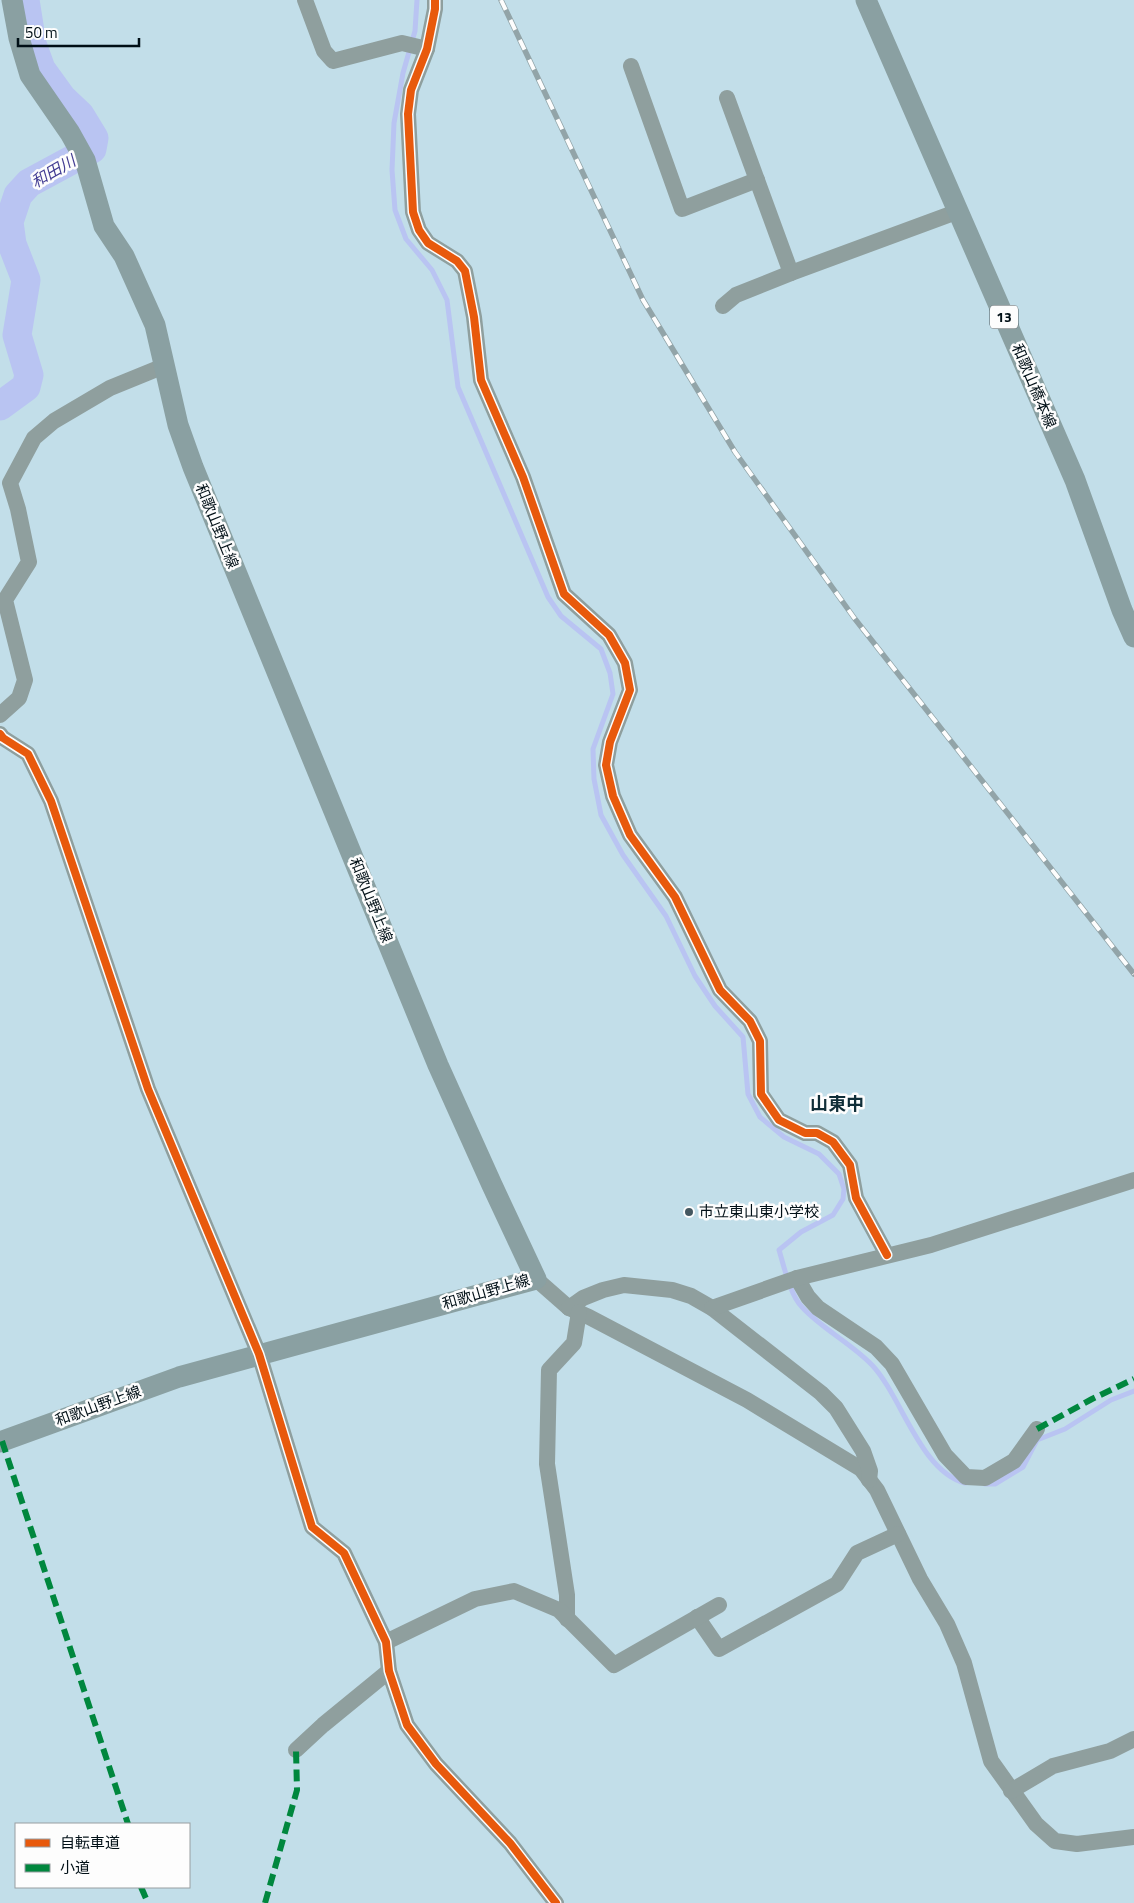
<svg xmlns="http://www.w3.org/2000/svg" width="1134" height="1903" font-family="'Titillium Web','Noto Sans JP',sans-serif">
  <rect width="100%" height="100%" fill="#c2dee9"/>
  <g fill="none" stroke-linecap="round" stroke-linejoin="round">
    <g stroke="#b9c4f2" stroke-width="5">
      <path d="M 417,0 L 415,31 L 403,73 L 394,123 L 392,170 L 395,210 L 406,239 L 432,270 L 447,300 L 458,387 L 548,597 L 561,616 L 601,649 L 610,673 L 613,694 L 593,749 L 594,779 L 601,815 L 623,855 L 666,916 L 695,976 L 715,1006 L 743,1037 L 748,1094 L 760,1117 L 784,1137 L 819,1154 L 839,1174 L 844,1189 L 843,1199 L 833,1215 L 801,1232 L 779,1250 C 784,1266 790,1295 802,1307 C 822,1329 851,1343 872,1365 C 902,1397 920,1471 965,1483"/>
      <polyline points="985,1484 995,1484 1023,1467 1037,1440 1065,1429 1111,1400 1134,1391"/>
    </g>
    <polyline stroke="#b9c4f2" stroke-width="29" points="0,406 26,387 29,375 17,335 26,280 12,244 9,222 18,195 29,183 92,149 94,138 80,115 62,98 41,69 32,44 25,0"/>
    <g stroke="#8f9f9e" stroke-width="16">
      <polyline points="305,0 324,51 333,61 402,43 427,49"/>
      <polyline points="435,0 435,9 427,49 411,90 408,114 413,212 419,230 428,243 457,261 465,271 474,317 481,380 523,477 564,594 609,635 625,663 630,690 610,742 606,765 613,796 630,835 675,897 720,990 750,1021 760,1041 761,1094 779,1120 805,1133 817,1133 833,1142 850,1165 856,1198 887,1255"/>
      <polyline points="631,66 682,209 757,180"/>
      <polyline points="727,98 791,273"/>
      <polyline points="723,306 736,295 791,273 959,211"/>
      <polyline points="0,715 19,698 25,680 5,600 29,562 18,509 10,483 34,438 54,421 110,388 164,366"/>
      <polyline points="0,734 3,738 28,754 51,801 148,1089 259,1354 312,1527 344,1553 386,1642 389,1671 407,1725 436,1764 510,1843 556,1903"/>
      <polyline points="797,1278 808,1297 818,1308 876,1347 892,1364 945,1455 966,1477 985,1478 1014,1461 1037,1429"/>
      <polyline points="536,1279 569,1308 589,1317 747,1400 861,1469 877,1490 920,1579 947,1624 964,1663 991,1761 1036,1824 1055,1841 1077,1844 1134,1837"/>
      <polyline points="569,1308 583,1298 603,1290 624,1285 672,1290 691,1296 712,1308 821,1393 836,1408 863,1451 870,1471 869,1480"/>
      <polyline points="712,1308 797,1278 931,1245 1134,1180"/>
      <polyline points="697,1617 719,1649 837,1584 857,1553 898,1534"/>
      <polyline points="567,1619 567,1595 547,1464 549,1370 574,1343 579,1312"/>
      <polyline points="386,1642 475,1599 514,1591 559,1610 614,1665 719,1605"/>
      <polyline points="296,1750 323,1725 389,1671"/>
      <polyline points="1011,1791 1053,1766 1110,1751 1134,1739"/>
    </g>
    <g stroke="#8aa0a2" stroke-width="21">
      <polyline points="866,0 1075,480 1122,610 1134,637"/>
      <polyline points="0,1442 179,1377 536,1279 492,1185 438,1065 193,467 178,425 155,325 124,256 104,226 85,160 70,133 30,75 19,38 12,0"/>
    </g>
    <defs>
      <polyline id="rail" points="501,0 643,300 735,452 855,619 1134,974"/>
    </defs>
    <use href="#rail" stroke="#92a4a8" stroke-width="5.5"/>
    <use href="#rail" stroke="#fdfdfd" stroke-width="4" stroke-dasharray="11" stroke-linecap="butt"/>
    <g stroke="#00873e" stroke-width="6" stroke-dasharray="12 6" stroke-linecap="butt">
      <polyline points="1037,1429 1092,1399 1134,1379"/>
      <polyline points="2,1441 128,1824"/>
      <polyline points="141,1887 148,1903"/>
      <polyline points="265,1903 297,1790 296,1750"/>
    </g>
    <defs>
      <g id="cycleway">
        <polyline points="435,0 435,9 427,49 411,90 408,114 413,212 419,230 428,243 457,261 465,271 474,317 481,380 523,477 564,594 609,635 625,663 630,690 610,742 606,765 613,796 630,835 675,897 720,990 750,1021 760,1041 761,1094 779,1120 805,1133 817,1133 833,1142 850,1165 856,1198 887,1255"/>
        <polyline points="0,734 3,738 28,754 51,801 148,1089 259,1354 312,1527 344,1553 386,1642 389,1671 407,1725 436,1764 510,1843 556,1903"/>
      </g>
    </defs>
    <use href="#cycleway" stroke="#fdfdfd" stroke-width="11"/>
    <use href="#cycleway" stroke="#e8590c" stroke-width="8"/>
  </g>
  <circle fill="#445760" stroke="#fdfdfd" stroke-width="2" cx="689" cy="1212" r="5"/>
  <g text-anchor="middle" stroke-width="5" stroke-linejoin="round" paint-order="stroke">
    <rect fill="#fdfdfd" stroke="#4c565b" stroke-width="1" x="990" y="305.5" width="28" height="23" rx="4"/>
    <g font-size="14" font-weight="bold" fill="#000f16">
      <text x="1004" y="322">13</text>
    </g>
    <g font-size="15" fill="#000f16" stroke="#fdfdfd">
      <text transform="translate(1034 386) rotate(67)" y="5">和歌山橋本線</text>
      <text transform="translate(217 526) rotate(68)" y="5">和歌山野上線</text>
      <text transform="translate(371 900) rotate(68)" y="5">和歌山野上線</text>
      <text transform="translate(486 1292) rotate(-16)" y="5">和歌山野上線</text>
      <text transform="translate(98 1406) rotate(-20)" y="5">和歌山野上線</text>
    </g>
    <g font-size="15" fill="#000f16" stroke="#fdfdfd" text-anchor="start">
      <text x="699" y="1217">市立東山東小学校</text>
    </g>
    <g font-size="16" font-style="italic" fill="#433d93" stroke="#fdfdfd">
      <text transform="translate(53 171) rotate(-30)" y="6">和田川</text>
    </g>
    <g font-size="18" font-weight="bold" fill="#102e38" stroke="#fdfdfd">
      <text x="837" y="1110">山東中</text>
    </g>
  </g>
  <rect x="15" y="1823" width="175" height="65" fill="#fdfdfd" stroke="#989ea1"/>
  <rect x="25" y="1839" width="25" height="8" fill="#e8590c" stroke="#989ea1"/>
  <text x="60" y="1848" font-size="15" fill="#000f16">自転車道</text>
  <rect x="25" y="1864" width="25" height="8" fill="#00873e" stroke="#989ea1"/>
  <text x="60" y="1873" font-size="15" fill="#000f16">小道</text>
  <path d="M18 38v8h121v-8" fill="none" stroke="#000f16" stroke-width="2.5"/>
  <text x="25" y="38" font-size="15" fill="#000f16" stroke="#fdfdfd" stroke-width="4" paint-order="stroke">50 m</text>
</svg>
